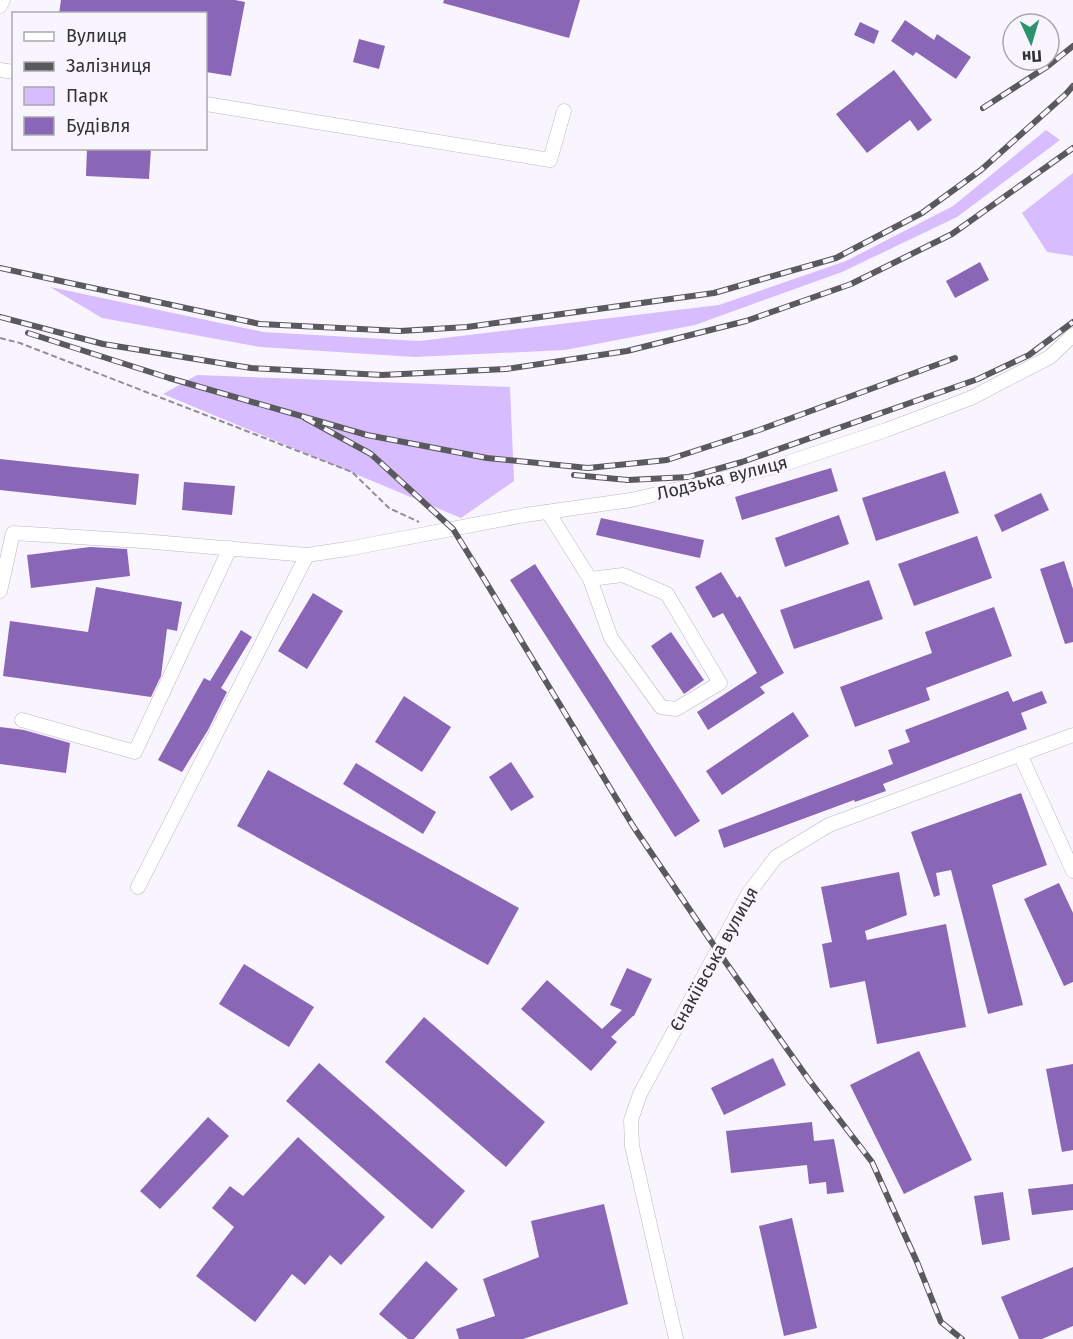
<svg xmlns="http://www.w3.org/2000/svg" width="1073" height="1339" viewBox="0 0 1073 1339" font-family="'Fira Sans',sans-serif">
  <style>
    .green { fill: #d7bdfd }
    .building { fill: #8a66b6 }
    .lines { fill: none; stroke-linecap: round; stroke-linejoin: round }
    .minor-casing { stroke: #bcb8c1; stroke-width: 15 }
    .path { stroke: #908e94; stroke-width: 2; stroke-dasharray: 6 3; stroke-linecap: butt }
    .minor { stroke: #fff; stroke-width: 14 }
    .rail-casing { stroke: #5a595d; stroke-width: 6 }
    .rail { stroke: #f9f5ff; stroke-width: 4; stroke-dasharray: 11; stroke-linecap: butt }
    .labels { text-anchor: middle; stroke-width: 6; stroke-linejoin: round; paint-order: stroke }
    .street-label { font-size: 18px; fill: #333235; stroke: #f9f5ff }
  </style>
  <rect width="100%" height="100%" fill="#f9f5ff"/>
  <g class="green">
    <path d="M1046,130l14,10 -103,77 -115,55 -147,53 -130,25 -151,7 -154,-10 -158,-29 -52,-31 213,45 156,9 300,-36 127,-44 107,-55z"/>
    <path d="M1073,173v83l-26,-4 -25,-39z"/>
    <path d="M197,375l313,12 4,94 -53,37 -298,-124z"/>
  </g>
  <g class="building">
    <path d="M61,0h174l10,2 -14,74 -25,-4v-58h-147z"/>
    <path d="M444,0h136l-11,38 -126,-35z"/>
    <path d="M905,20l29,20 3,-6 34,23 -15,22 -40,-27 -3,4 -22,-15z"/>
    <path d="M860,22l19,9 -5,13 -20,-9z"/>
    <path d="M359,39l26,7 -6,23 -26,-7z"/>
    <path d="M894,70l38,50 -14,11 -8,-11 -43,33 -31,-39z"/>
    <path d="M87,148h64l-2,31 -63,-3z"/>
    <path d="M980,262l9,18 -34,18 -9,-17z"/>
    <path d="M0,459l139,15 -3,31 -136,-15z"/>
    <path d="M831,468l7,23 -96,29 -7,-23z"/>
    <path d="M945,471l14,42 -83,28 -14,-43z"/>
    <path d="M184,482l51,4 -3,29 -50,-5z"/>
    <path d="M1041,493l8,17 -47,22 -8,-17z"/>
    <path d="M839,515l10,29 -64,23 -10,-29z"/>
    <path d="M601,518l103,22 -4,18 -104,-23z"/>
    <path d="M977,536l15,42 -78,28 -16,-42z"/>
    <path d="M90,547l37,2 3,27 -99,12 -4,-33z"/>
    <path d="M1064,561l9,28v53l-8,2 -25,-75z"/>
    <path d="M535,564l165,257 -25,16 -165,-257z"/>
    <path d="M721,572l16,26 3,-2 44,77 -24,14 5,6 -57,37 -11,-18 60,-39 -34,-60 -10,5 -18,-31z"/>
    <path d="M869,580l14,39 -89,30 -14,-39z"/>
    <path d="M96,587l86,15 -5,29 -10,-2 -6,47 -10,21 -148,-21 7,-55 78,11z"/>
    <path d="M313,593l30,18 -36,58 -29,-18z"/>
    <path d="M994,607l18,49 -86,32 4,12 -75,27 -15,-40 92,-34 -7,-21z"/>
    <path d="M241,630l11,7 -31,51 6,4 -19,38 -26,42 -24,-12 46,-82 6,3z"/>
    <path d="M671,632l33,48 -20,14 -33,-48z"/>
    <path d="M1008,691l5,11 29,-11 5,12 -26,10 6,16 -144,55 3,7 -31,11 -1,-2 -130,48 -6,-18 175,-66 -5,-14 22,-8 -5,-12z"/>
    <path d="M404,696l47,31 -29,45 -47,-30z"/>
    <path d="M793,712l16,24 -87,59 -16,-24z"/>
    <path d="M0,727l24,3 46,13 -4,30 -66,-9z"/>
    <path d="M511,762l23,35 -23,14 -22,-34z"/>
    <path d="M356,763l80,49 -13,22 -80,-50z"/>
    <path d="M268,770l251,138 -31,57 -251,-139z"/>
    <path d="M1021,793l26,72 -55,20 31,120 -35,9 -37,-144 -15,3 4,22 -6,2 -23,-65z"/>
    <path d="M899,872l8,43 -42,16 2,9 79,-16 20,103 -89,17 -12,-63 -35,7 -8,-44 10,-2 -11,-55z"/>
    <path d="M1059,883l14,30v69l-9,4 -40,-87z"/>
    <path d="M244,964l70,43 -25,40 -70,-43z"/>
    <path d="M627,968l25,11 -18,37h-1l-22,21 6,5 -26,29 -70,-62 26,-29 55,49 20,-19 -12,-5z"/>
    <path d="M424,1017l121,105 -39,45 -121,-105z"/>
    <path d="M919,1051l53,109 -68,34 -54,-109z"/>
    <path d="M773,1058l13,27 -62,30 -13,-27z"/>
    <path d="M319,1063l146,128 -33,38 -146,-128z"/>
    <path d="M1073,1064v86l-11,2 -16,-83z"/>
    <path d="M208,1117l21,19 -69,73 -20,-18z"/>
    <path d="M812,1122l2,19 20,-2 10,53 -17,2 -1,-12 -17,2 -2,-19 -76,8 -5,-42z"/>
    <path d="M298,1137l87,80 -44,48 -11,-10 -25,30 -13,-11 -37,48 -59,-46 38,-49 -22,-19 18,-22 13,10z"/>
    <path d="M1073,1184v26l-41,5 -4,-26z"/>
    <path d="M1003,1192l7,48 -28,5 -8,-49z"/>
    <path d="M604,1204l24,100 -105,35h-64l-3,-10 39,-13 -12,-37 56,-22 -8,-36z"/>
    <path d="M792,1218l25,110 -33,8 -25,-110z"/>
    <path d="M426,1261l32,28 -44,50h-6l-29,-25z"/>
    <path d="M1073,1267v59l-31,13h-23l-18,-42z"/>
  </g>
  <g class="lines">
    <g class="minor-casing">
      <g id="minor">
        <path d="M0,6l3,-6"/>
        <path d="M0,70l14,2"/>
        <path d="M206,104l344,56 14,-49"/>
        <path d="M548,512l42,67 33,-4 44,19 53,89 -44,26 -15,-2 -50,-69 -21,-59"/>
        <path d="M0,591l13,-58 129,8 165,14"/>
        <path d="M22,720l113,32 95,-204"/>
        <path d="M1020,754l53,117"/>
        <path d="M138,887l169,-332 40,-6 178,-34 106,-15 147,-34 108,-36 85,-32 79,-41 23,-22"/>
        <path d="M676,1339l-44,-193 -1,-26 9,-26 108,-200 28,-37 53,-32 244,-90"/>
      </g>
    </g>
    <path class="path" d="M0,338l20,5 332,129 37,36 30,14"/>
    <use href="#minor" class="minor"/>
    <g class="rail-casing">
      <g id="rail">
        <path d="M983,108l65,-42 25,-20"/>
        <path d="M0,268l260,56 140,7 67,-4 247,-34 122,-35 86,-45 59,-43 84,-75 8,-9"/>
        <path d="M0,317l103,27 148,24 131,7 124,-6 121,-18 119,-30 105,-37 101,-50 121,-86"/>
        <path d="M28,333l141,45 198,57 120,23 101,10 79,-8 92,-30 196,-72"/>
        <path d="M305,418l66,36 82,75 31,50 149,247 84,124 92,130 63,82 45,100 24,60 21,17"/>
        <path d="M574,475l54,5 61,-3 53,-15 236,-83 51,-24 44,-33"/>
      </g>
    </g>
    <use href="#rail" class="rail"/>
  </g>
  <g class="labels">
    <g class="street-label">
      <text transform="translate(722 478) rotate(-14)" y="6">Лодзька вулиця</text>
      <text transform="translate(714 959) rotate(-61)" y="6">Єнакіївська вулиця</text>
    </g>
  </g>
  <rect x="12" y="12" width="195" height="138" fill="#f9f5ff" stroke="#aaa7ae" stroke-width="1.5"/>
  <rect x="24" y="32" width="30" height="9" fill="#ffffff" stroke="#aaa7ae" stroke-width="1.5"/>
  <text x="66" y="42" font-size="18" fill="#333235">Вулиця</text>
  <rect x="24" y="62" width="30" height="9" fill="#5a595d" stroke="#aaa7ae" stroke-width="1.5"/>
  <text x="66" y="72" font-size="18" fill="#333235">Залізниця</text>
  <rect x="24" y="87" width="30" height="18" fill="#d7bdfd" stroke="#aaa7ae" stroke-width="1.5"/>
  <text x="66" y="102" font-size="18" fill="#333235">Парк</text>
  <rect x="24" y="117" width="30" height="18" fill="#8a66b6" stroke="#aaa7ae" stroke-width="1.5"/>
  <text x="66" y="132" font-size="18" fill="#333235">Будівля</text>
  <g transform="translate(1031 42) rotate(176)"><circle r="28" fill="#f9f5ff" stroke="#aaa7ae" stroke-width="1.5"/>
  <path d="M0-4.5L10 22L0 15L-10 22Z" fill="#2c936f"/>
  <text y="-9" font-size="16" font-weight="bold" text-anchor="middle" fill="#333235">Пн</text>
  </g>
</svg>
